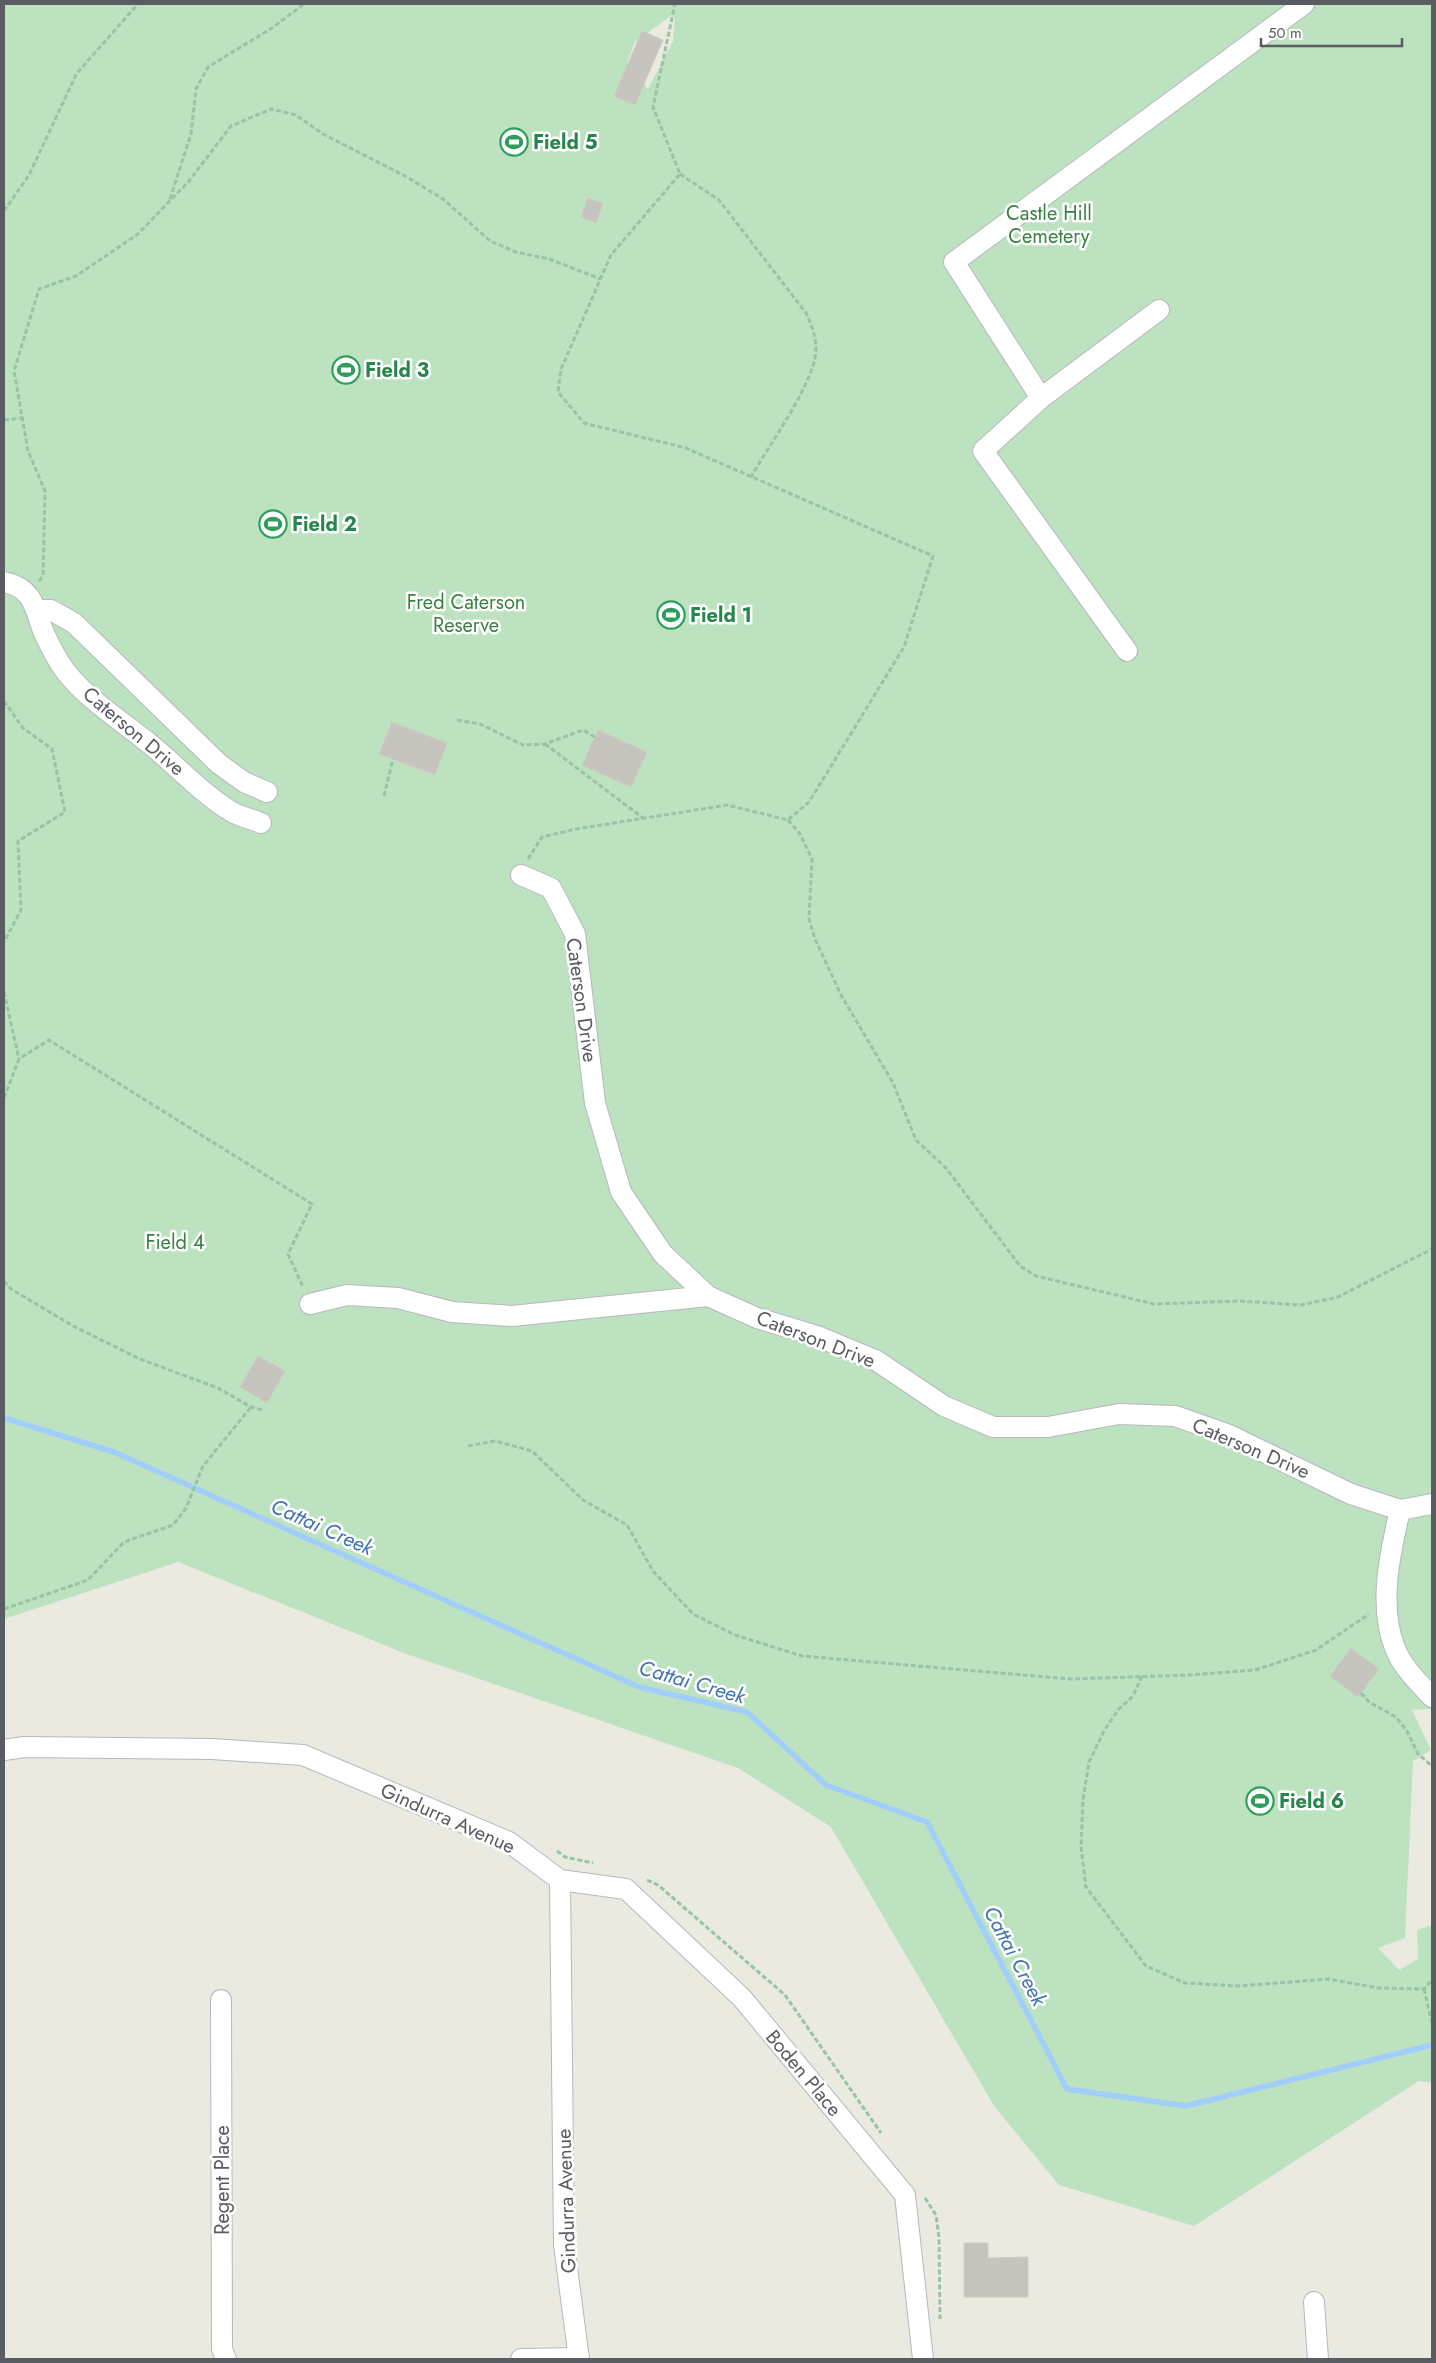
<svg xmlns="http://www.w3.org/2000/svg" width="1436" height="2363" viewBox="0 0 1436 2363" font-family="Jost,sans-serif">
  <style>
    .green { fill: #bde2c0; fill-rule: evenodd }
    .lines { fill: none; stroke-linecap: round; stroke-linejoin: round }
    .stream { stroke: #a1cefb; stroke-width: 5.5 }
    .building { fill: #c6c4be; stroke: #d0ccbf }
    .minor-casing { stroke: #b6b8bd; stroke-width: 22 }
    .path { stroke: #97c3a7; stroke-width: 3; stroke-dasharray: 5 2.5; stroke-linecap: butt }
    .minor { stroke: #fff; stroke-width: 20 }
    .labels { text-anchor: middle; stroke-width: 5; stroke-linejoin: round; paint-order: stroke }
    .leisure-label { font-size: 20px; font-weight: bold; fill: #27864d; stroke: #fff; text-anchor: start }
    .park-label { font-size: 20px; fill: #388140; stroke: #fff }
    .street-label { font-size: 20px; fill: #595c61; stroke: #fff }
    .water-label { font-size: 21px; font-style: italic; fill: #4373b3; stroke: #fff }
  </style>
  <rect width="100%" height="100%" fill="#ebeae0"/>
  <path class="green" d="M4,4h1428v1705l-20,1 19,40 -18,11 -8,177 -27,10 21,22 19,-11 -1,-29 15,-5v158l-13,-2 -225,145 -135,-41 -65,-79 -163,-279 -93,-59 -334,-115 -226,-91 -174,57zM672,15l3,3 -2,23 -25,48 -21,-27 8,-20z"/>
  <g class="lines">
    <path class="stream" d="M4,1418l110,34 525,235 108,25 79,73 101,37 140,267 119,17 246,-61"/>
  </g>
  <g class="building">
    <path d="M642,31l21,9 -28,65 -21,-9z"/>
    <path d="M588,198l15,6 -7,19 -15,-6z"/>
    <path d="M392,722l55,21 -12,32 -56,-21z"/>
    <path d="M598,730l49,22 -16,35 -49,-22z"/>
    <path d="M258,1356l27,15 -18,32 -27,-16z"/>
    <path d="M1351,1648l28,21 -21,28 -28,-21z"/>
    <path d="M964,2243h24v15l40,-1v40h-64z"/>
  </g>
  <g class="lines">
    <g class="minor-casing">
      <g id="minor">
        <path d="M1041,398l118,-88"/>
        <path d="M4,582c25,5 30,20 37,43 4,12 17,37 25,47 23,29 56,49 84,72 27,22 52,50 82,68 9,5 20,7 29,11"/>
        <path d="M37,610h14l23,13 145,141 25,18 23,10"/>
        <path d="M1127,651l-144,-200 58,-53 -87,-136 350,-258"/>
        <path d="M521,875l30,13 24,46 20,169 26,89 42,62 45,42 49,22 60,18 60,25 67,45 49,21h55l71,-13 56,2 54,19 122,59 49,16 32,-6"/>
        <path d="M310,1304l37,-9 51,3 54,14 60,4 196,-20"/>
        <path d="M1400,1510c-10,43 -22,96 -5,138 7,19 24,35 37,49"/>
        <path d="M4,1750l20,-3 188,2 91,6 206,87 51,38 66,9 116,109 163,197 18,164"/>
        <path d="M560,1880l4,365 15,114"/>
        <path d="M221,2000l1,349 4,10"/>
        <path d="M1314,2302l4,57"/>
        <path d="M521,2359l58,-1"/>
      </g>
    </g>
    <g class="path">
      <path d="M680,174l39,26 87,113c7,15 12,28 9,45 -7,34 -46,87 -64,119"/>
      <path d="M170,199l21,-65 5,-45 12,-22 64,-39 32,-24"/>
      <path d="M4,211l25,-36 48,-102 61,-69"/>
      <path d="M4,420l18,-2"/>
      <path d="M39,581l4,-5 2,-85 -17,-40 -14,-80 25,-82 37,-13 62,-42 51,-53 42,-55 40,-17 25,6 27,19 84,43 36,22 47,42 26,11 33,7 52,20"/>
      <path d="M4,701l19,27 29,21 13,63 -47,29 3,69 -17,32"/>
      <path d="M457,720l23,4 43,21 22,-1 38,-14 12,7"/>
      <path d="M545,744l98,74"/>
      <path d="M384,796l9,-37"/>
      <path d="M788,820l12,14 12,25 -3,60 6,20 26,56 52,88 23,57 30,28 74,98 16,10 118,28 85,-3 62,4 37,-8 94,-48"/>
      <path d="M528,859l14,-22 34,-8 151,-24 61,15 21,-18 95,-155 29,-91 -247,-108 -102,-25 -26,-31 3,-23 50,-114 69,-81 -27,-67 22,-103"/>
      <path d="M4,992l15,67"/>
      <path d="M4,1098l15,-39 30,-19 263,164 -24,50 15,33"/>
      <path d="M4,1281l7,8 64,38 65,32 78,29 33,19 11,3"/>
      <path d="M468,1446l27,-5 37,10 51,49 44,25 26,46 40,43 42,21 67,21 268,23 119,-4 66,-5 61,-20 53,-36"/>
      <path d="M4,1609l84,-29 36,-38 49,-17 13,-17 17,-42 48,-59"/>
      <path d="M1142,1676l-9,20 -15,14 -14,21 -15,31 -6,38 -2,47 5,40 60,79 39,17 53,3 90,-7 51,9 45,1 8,-9"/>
      <path d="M1361,1693l8,9 27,15 11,14 11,23 14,12"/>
      <path d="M557,1851l8,6 28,6"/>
      <path d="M647,1880l11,5 127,110 96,138"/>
      <path d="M1424,1989l8,35"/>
      <path d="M925,2198l11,17 3,23 1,81"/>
    </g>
    <use href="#minor" class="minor"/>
  </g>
  <defs>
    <g id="stadium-ring" transform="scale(1.4375)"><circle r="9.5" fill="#fff" stroke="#2e9e5b" stroke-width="1.5"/><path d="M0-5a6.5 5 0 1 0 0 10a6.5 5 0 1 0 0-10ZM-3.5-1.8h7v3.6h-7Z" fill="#2e9e5b"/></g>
  </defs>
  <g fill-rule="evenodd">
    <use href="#stadium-ring" x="514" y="142"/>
    <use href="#stadium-ring" x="346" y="370"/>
    <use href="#stadium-ring" x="273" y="524"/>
    <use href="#stadium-ring" x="671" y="615"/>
    <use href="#stadium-ring" x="1260" y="1801"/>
  </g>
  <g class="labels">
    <g class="leisure-label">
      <text x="533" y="149">Field 5</text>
      <text x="365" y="377">Field 3</text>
      <text x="292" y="531">Field 2</text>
      <text x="690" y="622">Field 1</text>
      <text x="1279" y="1808">Field 6</text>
    </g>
    <g class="park-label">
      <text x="1049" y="220">Castle Hill<tspan x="1049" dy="23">Cemetery</tspan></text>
      <text x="466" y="609">Fred Caterson<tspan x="466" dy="23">Reserve</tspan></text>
      <text x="175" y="1249">Field 4</text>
    </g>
    <g class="street-label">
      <text transform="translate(134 731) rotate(40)" y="7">Caterson Drive</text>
      <text transform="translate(582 1000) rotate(82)" y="7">Caterson Drive</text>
      <text transform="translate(816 1339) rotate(21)" y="7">Caterson Drive</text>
      <text transform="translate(1251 1448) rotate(23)" y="7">Caterson Drive</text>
      <text transform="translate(448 1818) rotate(24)" y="7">Gindurra Avenue</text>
      <text transform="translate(804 2073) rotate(50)" y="7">Boden Place</text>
      <text transform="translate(222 2180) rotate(-90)" y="7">Regent Place</text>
      <text transform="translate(566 2201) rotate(-92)" y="7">Gindurra Avenue</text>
    </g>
    <g class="water-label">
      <text transform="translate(322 1527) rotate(24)" y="7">Cattai Creek</text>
      <text transform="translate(692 1682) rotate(16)" y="7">Cattai Creek</text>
      <text transform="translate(1015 1956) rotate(62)" y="7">Cattai Creek</text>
    </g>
  </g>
  <rect width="1436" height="2363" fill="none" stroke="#595c61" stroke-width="10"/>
  <path d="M1261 38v8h141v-8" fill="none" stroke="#595c61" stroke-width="2.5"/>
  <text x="1268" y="38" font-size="15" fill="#595c61" stroke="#ffffff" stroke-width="4" paint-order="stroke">50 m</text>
</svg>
